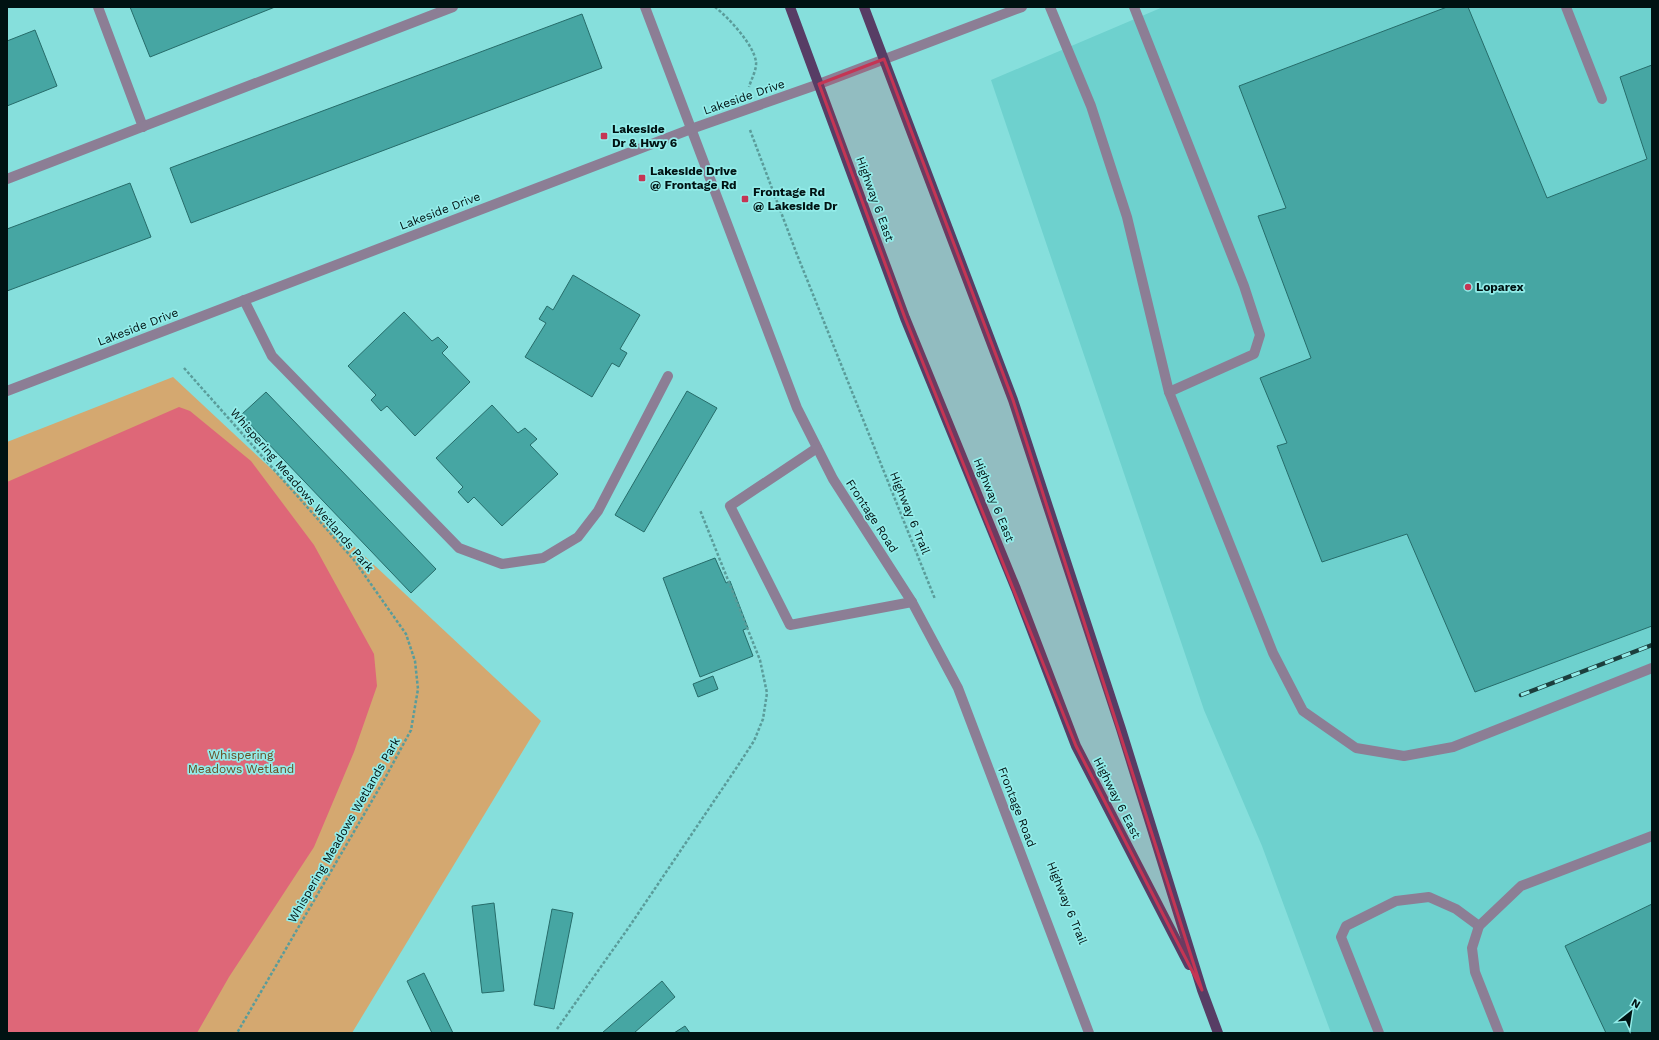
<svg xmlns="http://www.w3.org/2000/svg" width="1659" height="1040" viewBox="0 0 1659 1040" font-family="'Work Sans',sans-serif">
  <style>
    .built { fill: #6ed1ce }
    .green { fill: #d4a870 }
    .water { fill: #de6778 }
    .building { fill: #46a6a3; stroke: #266c6a }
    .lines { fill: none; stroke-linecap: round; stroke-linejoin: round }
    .path { stroke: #5a9c9a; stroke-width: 2.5; stroke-dasharray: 3 2; stroke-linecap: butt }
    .minor { stroke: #8c7e95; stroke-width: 10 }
    .major { stroke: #573d65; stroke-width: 10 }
    .rail-casing { stroke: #1c3e3d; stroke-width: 4.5 }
    .rail { stroke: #93ece9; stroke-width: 3; stroke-dasharray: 9; stroke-linecap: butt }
    .marked { fill: #c53554; fill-opacity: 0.2; stroke: #c53554; stroke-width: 3; stroke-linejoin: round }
    .poi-dot { fill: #c53554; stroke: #93ece9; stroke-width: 1.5 }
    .labels { text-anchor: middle; stroke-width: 3.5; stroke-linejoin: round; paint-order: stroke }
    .street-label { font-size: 12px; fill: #001212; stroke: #93ece9 }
    .poi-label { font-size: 12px; font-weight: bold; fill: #001212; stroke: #93ece9; text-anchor: start }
    .park-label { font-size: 12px; fill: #694a20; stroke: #93ece9 }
  </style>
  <rect width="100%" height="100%" fill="#86dfdc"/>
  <path class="built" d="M1163,7h489v1026h-321l-69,-187 -58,-136 -213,-630z"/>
  <path class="green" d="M173,377l368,344 -189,312h-345v-591z"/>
  <path class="water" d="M179,407l11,4 61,50 63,84 60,109 3,32 -23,66 -40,95 -85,130 -32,56h-190v-551z"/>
  <g class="building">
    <path d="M130,7h145l-125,50z"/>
    <path d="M1447,7h21l79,191 100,-39 -27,-82 32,-12v561l-177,66 -68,-158 -85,28 -45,-116 10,-3 -27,-65 51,-20 -53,-142 28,-8 -47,-122z"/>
    <path d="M582,14l20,54 -411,155 -21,-55z"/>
    <path d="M35,30l22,56 -50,20v-65z"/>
    <path d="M130,183l21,54 -144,54v-62z"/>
    <path d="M573,275l67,40 -20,34 7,4 -8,14 -7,-4 -20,34 -67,-40 21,-34 -7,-4 8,-13 6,4z"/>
    <path d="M404,312l28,29 6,-4 10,10 -6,6 28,29 -55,54 -28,-30 -6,5 -10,-11 5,-5 -28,-29z"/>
    <path d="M687,391l30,17 -73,124 -29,-17z"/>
    <path d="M266,392l170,177 -25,24 -170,-178z"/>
    <path d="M492,405l26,28 7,-5 12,11 -7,6 28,29 -56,52 -28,-29 -6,6 -10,-11 5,-5 -27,-29z"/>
    <path d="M715,558l11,25 4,-2 18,47 -5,2 10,26 -53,21 -37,-99z"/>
    <path d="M713,676l5,13 -20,8 -5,-13z"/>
    <path d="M494,903l10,88 -22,2 -10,-87z"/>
    <path d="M1652,904v129h-46l-41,-87z"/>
    <path d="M552,909l21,4 -19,96 -20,-4z"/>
    <path d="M424,973l29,60h-21l-25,-52z"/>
    <path d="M662,981l13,16 -41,36h-32z"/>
    <path d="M685,1026l5,7h-16z"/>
  </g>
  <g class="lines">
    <g class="path">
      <path d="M715,7c14,11 39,38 41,55 1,7 -5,18 -7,25"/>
      <path d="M750,130l46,122 139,347"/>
      <path d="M184,368l170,192 52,74 9,27 3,28 -7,41 -27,50 -147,253"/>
      <path d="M557,1029l72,-102 106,-157 19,-29 9,-22 4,-26 -7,-33 -60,-150"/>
    </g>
    <g class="minor">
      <path d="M98,7l45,120"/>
      <path d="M645,7l152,401 36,71 79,123 46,86 131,345"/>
      <path d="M1050,7l41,99 36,111 42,175 104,261 30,58 53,37 48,8 49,-9 199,-79"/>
      <path d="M1134,7l110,279 16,49 -6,19 -85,38"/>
      <path d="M1566,7l36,92"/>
      <path d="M7,179l446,-172"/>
      <path d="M244,300l28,56 187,192 43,16 41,-6 35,-21 20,-26 70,-135"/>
      <path d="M7,391l684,-262 128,-45 203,-77"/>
      <path d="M817,448l-87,58 60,119 122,-23"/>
      <path d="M1379,1033l-38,-96 5,-11 50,-25 33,-4 27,12 23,17"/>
      <path d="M1499,1033l-24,-61 -3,-24 7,-22 42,-40 131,-50"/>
    </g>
    <g class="major">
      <path d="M790,7l115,311 111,271 60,157 113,219"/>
      <path d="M864,7l149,393 108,329 81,261 16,43"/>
    </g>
    <g class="rail-casing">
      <path id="rail" d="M1521,695l131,-50"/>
    </g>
    <use href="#rail" class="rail"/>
  </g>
  <path class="marked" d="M884,59l129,341 189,590 -126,-244 -171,-428 -86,-234z"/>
  <g class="poi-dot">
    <rect x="600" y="132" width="8" height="8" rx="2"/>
    <rect x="638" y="174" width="8" height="8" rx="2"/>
    <rect x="741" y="195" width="8" height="8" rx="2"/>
    <circle cx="1468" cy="287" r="4"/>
  </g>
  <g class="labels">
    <g class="street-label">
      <text transform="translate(744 97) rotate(-19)" y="4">Lakeside Drive</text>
      <text transform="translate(875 199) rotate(70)" y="4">Highway 6 East</text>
      <text transform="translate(440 211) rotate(-21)" y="4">Lakeside Drive</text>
      <text transform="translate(138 327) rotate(-21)" y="4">Lakeside Drive</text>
      <text transform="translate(302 490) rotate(49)" y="4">Whispering Meadows Wetlands Park</text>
      <text transform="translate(994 500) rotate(68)" y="4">Highway 6 East</text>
      <text transform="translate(910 513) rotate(68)" y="4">Highway 6 Trail</text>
      <text transform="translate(872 516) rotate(57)" y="4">Frontage Road</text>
      <text transform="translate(1117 798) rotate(63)" y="4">Highway 6 East</text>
      <text transform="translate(1017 807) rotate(69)" y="4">Frontage Road</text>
      <text transform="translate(344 830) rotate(-60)" y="4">Whispering Meadows Wetlands Park</text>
      <text transform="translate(1067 903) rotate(68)" y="4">Highway 6 Trail</text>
    </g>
    <g class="poi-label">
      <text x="612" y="133">Lakeside<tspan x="612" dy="14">Dr &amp; Hwy 6</tspan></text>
      <text x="650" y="175">Lakeside Drive<tspan x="650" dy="14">@ Frontage Rd</tspan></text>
      <text x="753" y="196">Frontage Rd<tspan x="753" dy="14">@ Lakeside Dr</tspan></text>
      <text x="1476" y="291">Loparex</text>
    </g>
    <g class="park-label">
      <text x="241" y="759">Whispering<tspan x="241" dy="14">Meadows Wetland</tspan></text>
    </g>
  </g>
  <rect width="1659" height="1040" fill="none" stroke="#001212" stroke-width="16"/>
  <g transform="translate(1631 1012) rotate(30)" stroke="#93ece9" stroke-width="3" paint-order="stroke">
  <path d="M0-3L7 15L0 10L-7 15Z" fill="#001212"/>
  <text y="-6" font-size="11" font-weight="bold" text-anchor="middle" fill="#001212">N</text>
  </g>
</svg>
